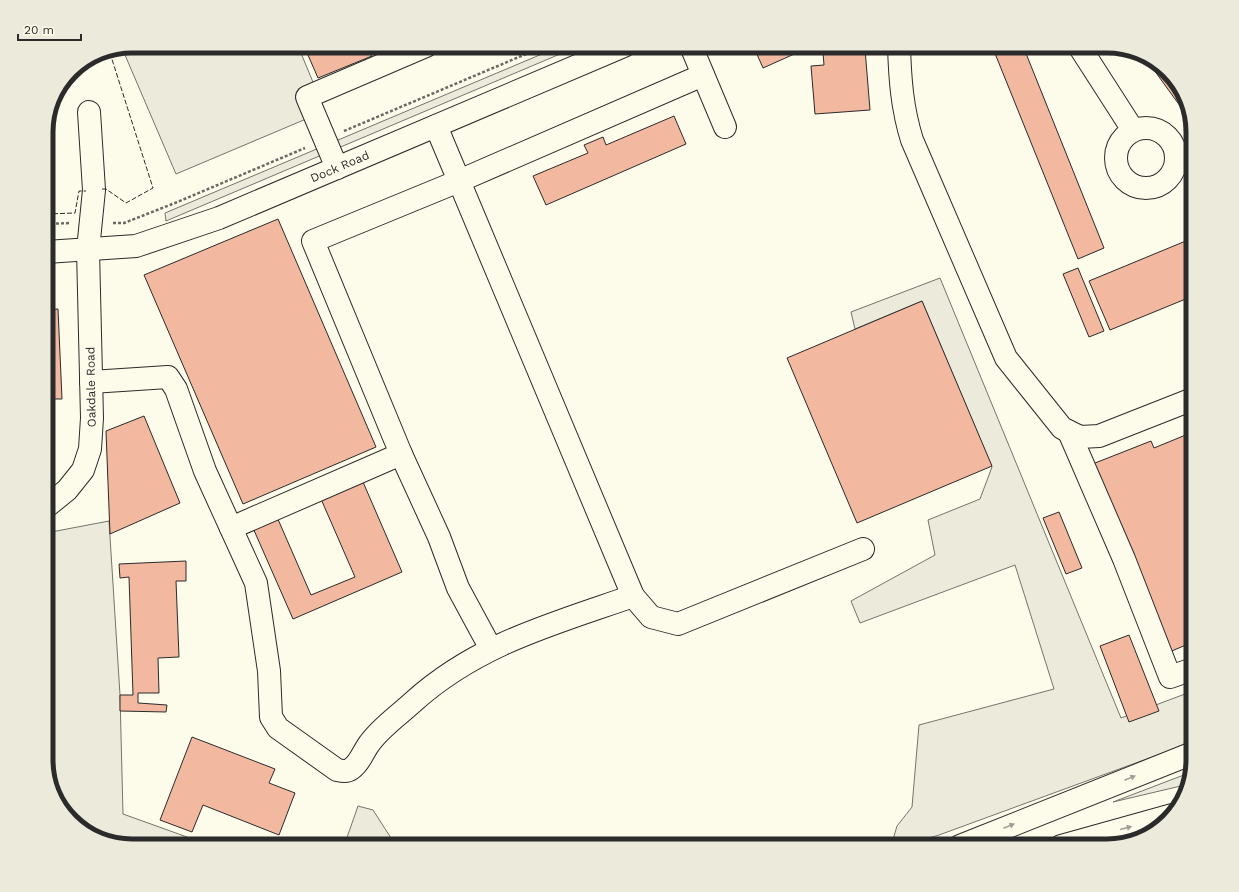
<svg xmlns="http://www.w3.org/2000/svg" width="1239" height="892" viewBox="0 0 1239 892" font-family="'Work Sans',sans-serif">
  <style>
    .green { fill: #ecebdb; stroke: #74746e }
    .parking { fill: #eceadb; stroke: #74746e }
    .building { fill: #f2b8a0; stroke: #2b2b2b }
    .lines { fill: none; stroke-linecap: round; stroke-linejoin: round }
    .minor-casing { stroke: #2b2b2b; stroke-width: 24 }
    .highway-casing { stroke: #2b2b2b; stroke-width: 24 }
    .path { stroke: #6a6964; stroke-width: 2.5; stroke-dasharray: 3 2; stroke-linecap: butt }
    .minor { stroke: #fdfbea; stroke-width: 22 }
    .highway { stroke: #fdfbea; stroke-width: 22 }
    .fence { stroke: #2b2b2b; stroke-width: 1; stroke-dasharray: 5 2; stroke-linecap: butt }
    .oneway { fill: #9e9d94 }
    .labels { text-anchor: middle; stroke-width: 3; stroke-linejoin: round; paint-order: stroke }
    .street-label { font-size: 12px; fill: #2b2b2b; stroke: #fdfbea }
    .rim { fill: none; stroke: #2b2b2b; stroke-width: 5 }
  </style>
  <rect width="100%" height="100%" fill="#fdfbea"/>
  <g class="green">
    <path d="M561,46h18l-413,175 -1,-8z"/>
    <path d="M940,278l181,440 72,-27v51l-254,93 -37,11h-11l6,-20 15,-19 7,-82 135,-36 -39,-124 -155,58 -9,-22 84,-46 -7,-35 52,-21 12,-32 -70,-166 -67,28 -4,-17z"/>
    <path d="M109,521l11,174 3,119 89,32h-81l-51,-18 -25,-30 -9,-32v-233z"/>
    <path d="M1189,773l-4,12 -72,17z"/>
    <path d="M358,806l15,4 18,28h27l6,8h-80z"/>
  </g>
  <g class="parking">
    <path d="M132,46h166l27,65 -149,63 -54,-126z"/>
    <path d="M370,46h24l-20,8z"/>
  </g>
  <g class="building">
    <path d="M304,46h64l4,10 -54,22z"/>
    <path d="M747,46h52l2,5 -38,17 -7,-16 -6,2z"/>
    <path d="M992,46h31l81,202 -26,11z"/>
    <path d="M865,49l5,61 -55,4 -4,-48 13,-1 -1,-12z"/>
    <path d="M1146,59l13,5 25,30 7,27z"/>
    <path d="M674,116l12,28 -140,61 -13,-29 55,-23 -4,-8 19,-8 3,8z"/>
    <path d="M278,219l98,228 -133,57 -99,-229z"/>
    <path d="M1193,238v58l-83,34 -21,-49z"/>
    <path d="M1078,268l26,63 -15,6 -26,-63z"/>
    <path d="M922,301l70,165 -135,57 -70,-165z"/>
    <path d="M58,309l4,90h-16v-89z"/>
    <path d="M144,416l36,87 -70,31 -4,-103z"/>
    <path d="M1193,432v100l-4,2 4,10v98l-26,11 -77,-188 61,-24 3,7z"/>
    <path d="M363,482l39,90 -109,47 -40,-91 24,-11 34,78 44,-18 -34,-78z"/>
    <path d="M1059,512l23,56 -16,6 -23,-56z"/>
    <path d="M186,561v20h-10l3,76 -21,1 1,35h-21v10l29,2 -1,7 -46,-1v-16h13l-4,-118 -9,1 -1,-14z"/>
    <path d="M1129,635l30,76 -30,11 -29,-76z"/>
    <path d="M192,737l83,32 -6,14 26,10 -16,42 -76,-30 -11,27 -32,-12z"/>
  </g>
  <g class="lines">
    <g class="minor-casing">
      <g id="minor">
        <path d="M691,46l34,81"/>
        <path d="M899,46c1,33 3,62 13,94l94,218 56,70 18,9 19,-1 94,-37"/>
        <path d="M1079,46l54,84"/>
        <path d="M436,126l197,470 18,21 27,7 185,-75"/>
        <circle cx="1146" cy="158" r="30"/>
        <path d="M337,168l-30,-71 119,-51"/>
        <path d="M91,382l77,-5 8,12 29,82 51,112 13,88 2,46 7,11 59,42c5,1 10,2 14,-1 9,-6 12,-17 18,-25 11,-16 30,-29 44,-42 64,-58 140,-78 220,-106"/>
        <path d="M1069,432l55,127 46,118 23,-8"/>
        <path d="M46,507l21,-17 16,-20 7,-21 2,-31 -4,-168 6,-60 -5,-78"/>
        <path d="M231,528l170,-74"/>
        <path d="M491,649l-33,-61 -19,-51 -38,-83 -88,-213 146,-60 244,-106"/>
      </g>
    </g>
    <g class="highway-casing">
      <g id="highway">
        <path id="s1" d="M46,252l90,-6 83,-28 405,-172"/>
        <path d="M960,846l233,-93"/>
        <path d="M1061,846l111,-31"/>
      </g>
    </g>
    <g class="path">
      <path d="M344,131l201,-85"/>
      <path d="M113,223h11l51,-20 130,-55"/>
      <path d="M46,224l24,-1"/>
    </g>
    <use href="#minor" class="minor"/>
    <use href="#highway" class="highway"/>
    <g class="fence">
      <path d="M102,189h4l20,14 27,-15 -44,-138"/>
      <path d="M46,214l29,-1 4,-22h7"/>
    </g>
  </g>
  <defs><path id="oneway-solid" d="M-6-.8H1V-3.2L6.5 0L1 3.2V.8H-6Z"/></defs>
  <g class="oneway">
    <use href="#oneway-solid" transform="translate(1130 778) rotate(-22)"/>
    <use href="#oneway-solid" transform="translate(1009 826) rotate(-22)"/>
    <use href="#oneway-solid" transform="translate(1126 828) rotate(-15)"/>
  </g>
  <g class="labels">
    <g class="street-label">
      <text dy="4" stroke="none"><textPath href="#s1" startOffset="309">Dock Road</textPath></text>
      <text transform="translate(91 387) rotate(-91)" y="4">Oakdale Road</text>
    </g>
  </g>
  <path d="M0 0H1239V892H0ZM132 53H1107A79 79 0 0 1 1186 132V760A79 79 0 0 1 1107 839H132A79 79 0 0 1 53 760V132A79 79 0 0 1 132 53Z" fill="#eceadb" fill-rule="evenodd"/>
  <path class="rim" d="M132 53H1107A79 79 0 0 1 1186 132V760A79 79 0 0 1 1107 839H132A79 79 0 0 1 53 760V132A79 79 0 0 1 132 53Z"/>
  <path d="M18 34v6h63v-6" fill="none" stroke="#2b2b2b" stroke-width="2"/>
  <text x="24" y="34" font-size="12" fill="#2b2b2b" stroke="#fdfbea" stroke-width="3" paint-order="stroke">20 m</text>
</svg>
